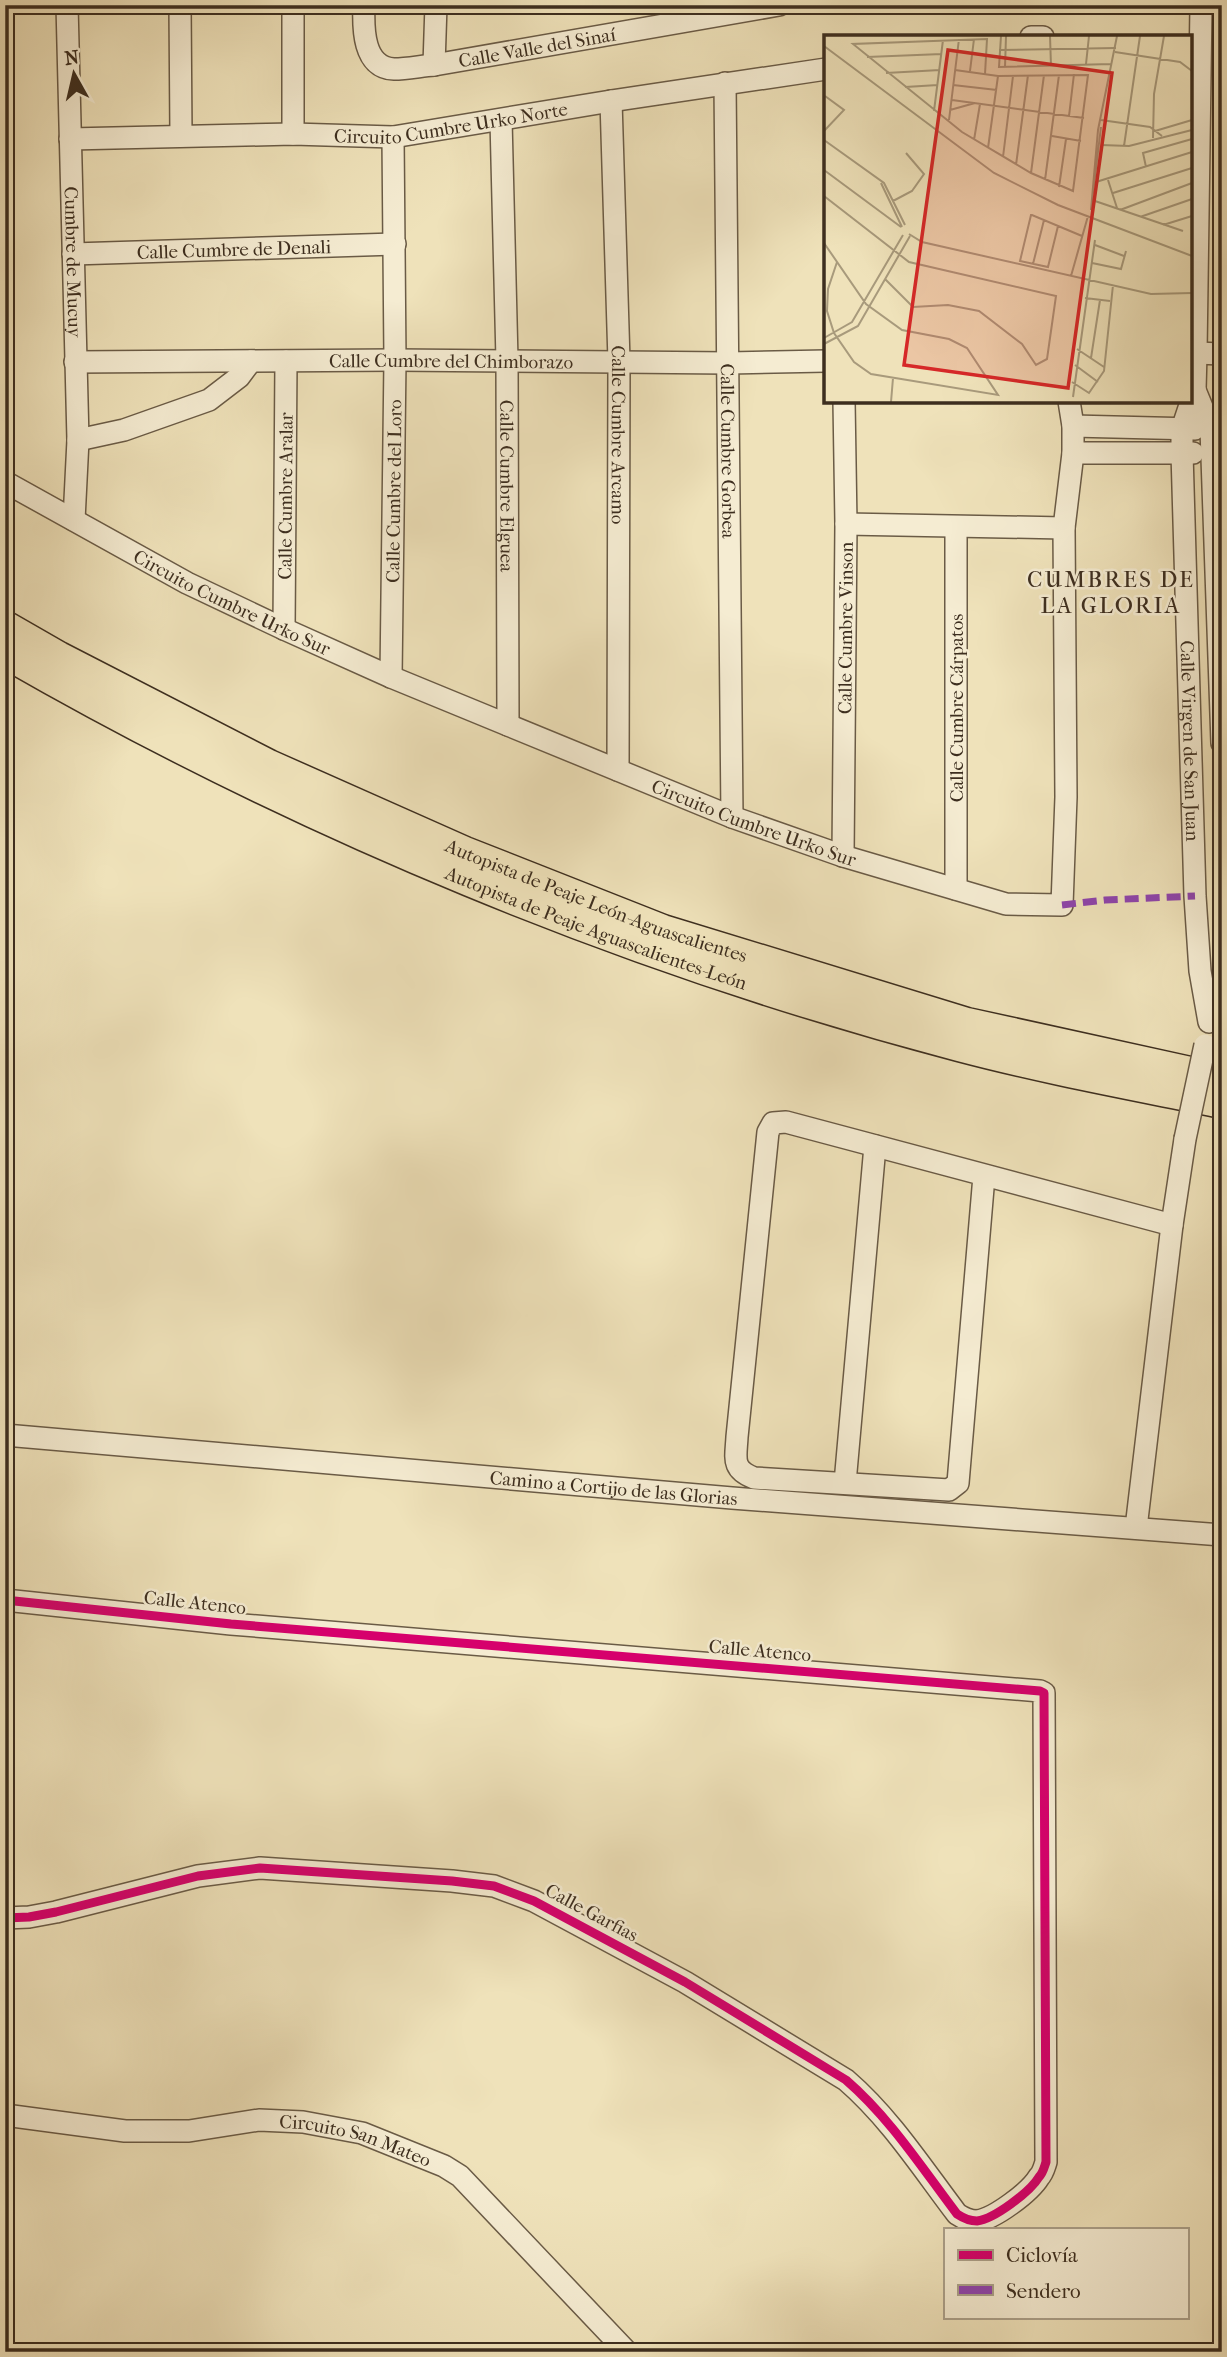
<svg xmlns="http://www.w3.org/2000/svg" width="1227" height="2357" viewBox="0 0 1227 2357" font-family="'IM FELL French Canon',serif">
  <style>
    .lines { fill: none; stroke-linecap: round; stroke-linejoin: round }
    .minor-casing { stroke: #6a5b46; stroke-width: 24 }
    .highway-casing { stroke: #3d2e1f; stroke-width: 33 }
    .minor { stroke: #f5ecd2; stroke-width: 21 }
    .highway { stroke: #efe2ba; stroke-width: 30 }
    .minor-bridge-casing { stroke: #6a5b46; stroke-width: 24; stroke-linecap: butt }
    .minor-bridge { stroke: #f5ecd2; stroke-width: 21 }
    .quiet { stroke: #8e44ad; stroke-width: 7; stroke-dasharray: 14 7; stroke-linecap: butt }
    .cycleway-casing { stroke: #f5ecd2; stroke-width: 13 }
    .cycleway { stroke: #d6006c; stroke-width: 9 }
    .labels { text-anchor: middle; stroke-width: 5; stroke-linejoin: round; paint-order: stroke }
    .street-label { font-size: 19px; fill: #3d2e1f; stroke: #f5ecd2 }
    .quarter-label { font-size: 23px; letter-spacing: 2px; fill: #3d2e1f; stroke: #f5ecd2 }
    .inset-road { fill: none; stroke: #a89a7c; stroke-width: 2 }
    .view { fill: #d62828; fill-opacity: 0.15; stroke: #d62828; stroke-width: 3.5 }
    .inset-edge { fill: none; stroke: #3d2e1f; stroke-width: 3.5 }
  </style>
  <rect width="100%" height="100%" fill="#efe2ba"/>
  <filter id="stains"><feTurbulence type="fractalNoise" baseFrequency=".00286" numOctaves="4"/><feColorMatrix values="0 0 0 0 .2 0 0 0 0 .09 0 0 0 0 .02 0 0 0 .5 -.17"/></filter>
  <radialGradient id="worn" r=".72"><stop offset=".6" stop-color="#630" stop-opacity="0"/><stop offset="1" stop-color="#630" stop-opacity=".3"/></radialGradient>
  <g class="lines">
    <g class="minor-casing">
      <g id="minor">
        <path id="s1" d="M67,5l11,435 -4,80"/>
        <path d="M180,5l1,131"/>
        <path id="s2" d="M364,5c-1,23 -1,63 30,64 13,0 27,-3 40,-4l345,-60"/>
        <path id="s3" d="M1201,5l-5,348 -1,37 -13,39v24l13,443 5,75 9,51"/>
        <path d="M1031,37h12"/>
        <path d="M434,65l2,-60"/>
        <path id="s4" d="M725,83l7,734"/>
        <path id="s5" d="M611,101l8,260 -1,409"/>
        <path id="s6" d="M501,120l6,240 1,365"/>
        <path d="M293,134v-129"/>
        <path id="s7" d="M70,139l223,-5 100,3 218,-36 215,-32"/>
        <path id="s8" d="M73,254l322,-10"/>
        <path d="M1196,353l26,1"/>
        <path id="s9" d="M75,362l320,-2 334,3 97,-2"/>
        <path d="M1195,390l16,39 11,314"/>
        <path d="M1073,426l122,3"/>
        <path d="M78,440l46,-10 85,-30 30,-23 12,-16"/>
        <path d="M1073,453h120"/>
        <path id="s10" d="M5,482l182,101 97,46 107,48 341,140 111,39 163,48 56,1 4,-108 -2,-269 9,-75v-27l-4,-25"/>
        <path d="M846,524l218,4"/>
        <path d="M956,528v361"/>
        <path id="s11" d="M284,629l2,-268"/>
        <path id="s12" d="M391,677l4,-317 -2,-223"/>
        <path id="s13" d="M843,856l3,-332 -2,-123"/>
        <path d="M984,1176l-26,307 -9,7 -195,-12c-23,-9 -18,-20 -17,-41l31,-305 5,-9 13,-1 386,103"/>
        <path id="s14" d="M5,1435l727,63 490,37"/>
        <path d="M845,1483l30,-337"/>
        <path d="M1136,1528l36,-303 13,-86"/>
        <path d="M5,1600l226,24 809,67 4,2 2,469c-2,6 -3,11 -7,15 -9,15 -45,42 -62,44 -8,0 -14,-3 -20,-7 -35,-46 -67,-96 -111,-134l-161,-98 -151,-81 -40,-15 -42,-5 -192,-13 -62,8 -142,36 -27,5 -24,1"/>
        <path id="s15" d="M5,2115l120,16h64l70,-11 44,2 59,11 82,33 16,10 167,176"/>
      </g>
    </g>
    <g class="highway-casing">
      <g id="highway">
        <path id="s16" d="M5,626l54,31 210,108 196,87 198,78 304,93 255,56"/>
        <path id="s17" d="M5,653c297,171 623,306 954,393 87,23 175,39 263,57"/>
      </g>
    </g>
    <use href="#minor" class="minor"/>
    <use href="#highway" class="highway"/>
    <g class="minor-bridge-casing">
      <path id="minor-bridge" d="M1185,1139l20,-94"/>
    </g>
    <use href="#minor-bridge" class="minor-bridge"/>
    <path class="quiet" d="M1062,905l43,-5 90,-4"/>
    <g class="cycleway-casing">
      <path id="cycleway" d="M5,1600l226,24 809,67 4,2 2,469c-2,6 -3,11 -7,15 -9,15 -45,42 -62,44 -8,0 -14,-3 -20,-7 -35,-46 -67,-96 -111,-134l-161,-98 -151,-81 -40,-15 -42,-5 -192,-13 -62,8 -142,36 -27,5 -24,1"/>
    </g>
    <use href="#cycleway" class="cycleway"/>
  </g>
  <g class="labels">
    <g class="street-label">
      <text dy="7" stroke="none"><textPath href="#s2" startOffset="224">Calle Valle del Sinaí</textPath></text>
      <text dy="7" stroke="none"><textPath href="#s7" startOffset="382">Circuito Cumbre Urko Norte</textPath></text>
      <text dy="7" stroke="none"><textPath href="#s8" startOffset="161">Calle Cumbre de Denali</textPath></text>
      <text dy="7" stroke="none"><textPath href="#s1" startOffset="257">Cumbre de Mucuy</textPath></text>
      <text dy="7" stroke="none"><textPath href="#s9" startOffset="376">Calle Cumbre del Chimborazo</textPath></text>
      <text dy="7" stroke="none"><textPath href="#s5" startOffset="334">Calle Cumbre Arcamo</textPath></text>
      <text dy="7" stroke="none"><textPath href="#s4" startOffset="368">Calle Cumbre Gorbea</textPath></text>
      <text dy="7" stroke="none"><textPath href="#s6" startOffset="366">Calle Cumbre Elguea</textPath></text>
      <text dy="7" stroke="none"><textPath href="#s12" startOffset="186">Calle Cumbre del Loro</textPath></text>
      <text dy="7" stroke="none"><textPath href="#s11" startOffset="133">Calle Cumbre Aralar</textPath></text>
      <text dy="7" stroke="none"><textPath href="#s10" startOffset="257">Circuito Cumbre Urko Sur</textPath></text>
      <text dy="7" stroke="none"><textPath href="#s13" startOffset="228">Calle Cumbre Vinson</textPath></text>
      <text transform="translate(956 708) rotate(-90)" y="7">Calle Cumbre Cárpatos</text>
      <text dy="7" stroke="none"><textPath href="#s3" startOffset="738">Calle Virgen de San Juan</textPath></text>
      <text dy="7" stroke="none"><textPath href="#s10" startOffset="824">Circuito Cumbre Urko Sur</textPath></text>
      <text dy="7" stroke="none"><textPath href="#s16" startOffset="653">Autopista de Peaje León-Aguascalientes</textPath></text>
      <text dy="7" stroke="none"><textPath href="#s17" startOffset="653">Autopista de Peaje Aguascalientes-León</textPath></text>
      <text dy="7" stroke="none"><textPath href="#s14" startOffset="611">Camino a Cortijo de las Glorias</textPath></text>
      <text transform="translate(195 1602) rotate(6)" y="7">Calle Atenco</text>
      <text transform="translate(760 1650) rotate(5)" y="7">Calle Atenco</text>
      <text transform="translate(592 1912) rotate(28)" y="7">Calle Garfias</text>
      <text dy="7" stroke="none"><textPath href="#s15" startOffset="355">Circuito San Mateo</textPath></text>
    </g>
    <g class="quarter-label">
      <text x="1111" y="587">CUMBRES DE<tspan x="1111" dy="26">LA GLORIA</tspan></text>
    </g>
  </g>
  <g transform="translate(824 35)">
    <rect width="368" height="368" fill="#efe2ba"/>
    <path class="inset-road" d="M177,1l-2,31 112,-3M226,1l1,30M0,11l170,127 64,32 134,51M175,15l117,-2M291,17l65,10 12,9M43,22l75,-3M262,29l3,-28M181,32l1,-31M131,35l43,6 90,-1 -15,116 -42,-18 -69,-41 -109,-88 134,-5 -2,35M146,36l4,-32M62,38l54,-3M129,50l44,5M81,52l33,-2M128,65l132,18M126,75l25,-7M110,76l9,-71M245,81l5,-42M125,85l10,-81M277,85l49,7 12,9M0,96l20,-21 -19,-14M331,96l37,-11M228,101l29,5M329,103l1,-44 10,-58M0,105l60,43 21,42M150,105l6,-36M277,110l28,1 63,-16M300,111l16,-110M164,113l10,-72M179,122l10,-81M192,130l12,-90M322,132l-3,-14 49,-14M0,135l77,57M207,138l13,-98M221,145l14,-105M284,145l9,28M272,147l96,-30M57,148l21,44M235,152l7,-48M289,158l79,-25M0,161l85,66 147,34 -9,63 -11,6 -14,-21 -43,-33 -31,-6 -35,2 -28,-28M69,166l19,-10 12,-17 -18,-21M271,166l88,30M267,174l10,-82M267,175l7,-80 19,-94M296,175l72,-27M316,182l52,-18M339,190l29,-9M234,191l-10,41 -28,-6 11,-46h1l50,21M85,199l13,8 229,52 41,-1M0,208l42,61 36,26 47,9 18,9 31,47 -127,-21 -17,-12 -20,-29 -7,-22 1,-22 9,-27M271,210l29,11M268,228l29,6 5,-18M209,229l11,-44M247,241l17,-60M261,263l25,3M0,303l28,-16 51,-87M0,309l34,-18 52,-90M253,314l27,18M267,323l9,-58M251,330l23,17M248,347l17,11 15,-22 9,-86M249,362l22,-157M67,367l2,-24"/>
    <path class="view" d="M124,15l164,23 -44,315 -164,-23z"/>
    <rect width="368" height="368" class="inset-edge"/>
  </g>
  <rect width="1227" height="2357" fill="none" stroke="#efe2ba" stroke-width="28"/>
  <rect x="7" y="7" width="1213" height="2343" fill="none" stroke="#3d2e1f" stroke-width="3.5"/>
  <rect x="14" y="14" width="1199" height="2329" fill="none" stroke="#3d2e1f" stroke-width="2"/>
  <rect x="944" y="2228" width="245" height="91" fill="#f5ecd2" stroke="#aba08a" stroke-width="2"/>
  <rect x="958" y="2250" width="35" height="10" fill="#d6006c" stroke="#aba08a" stroke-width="2"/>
  <text x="1006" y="2262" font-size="21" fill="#3d2e1f">Ciclovía</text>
  <rect x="958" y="2285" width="35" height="10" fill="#8e44ad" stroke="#aba08a" stroke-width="2"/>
  <text x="1006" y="2298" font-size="21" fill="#3d2e1f">Sendero</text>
  <g transform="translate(74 74) rotate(352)" stroke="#f5ecd2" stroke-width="5" paint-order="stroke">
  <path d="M0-5L12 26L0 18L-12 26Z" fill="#3d2e1f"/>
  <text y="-10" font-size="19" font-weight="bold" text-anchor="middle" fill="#3d2e1f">N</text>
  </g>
  <rect width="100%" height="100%" filter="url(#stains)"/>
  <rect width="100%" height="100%" fill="url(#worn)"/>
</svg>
